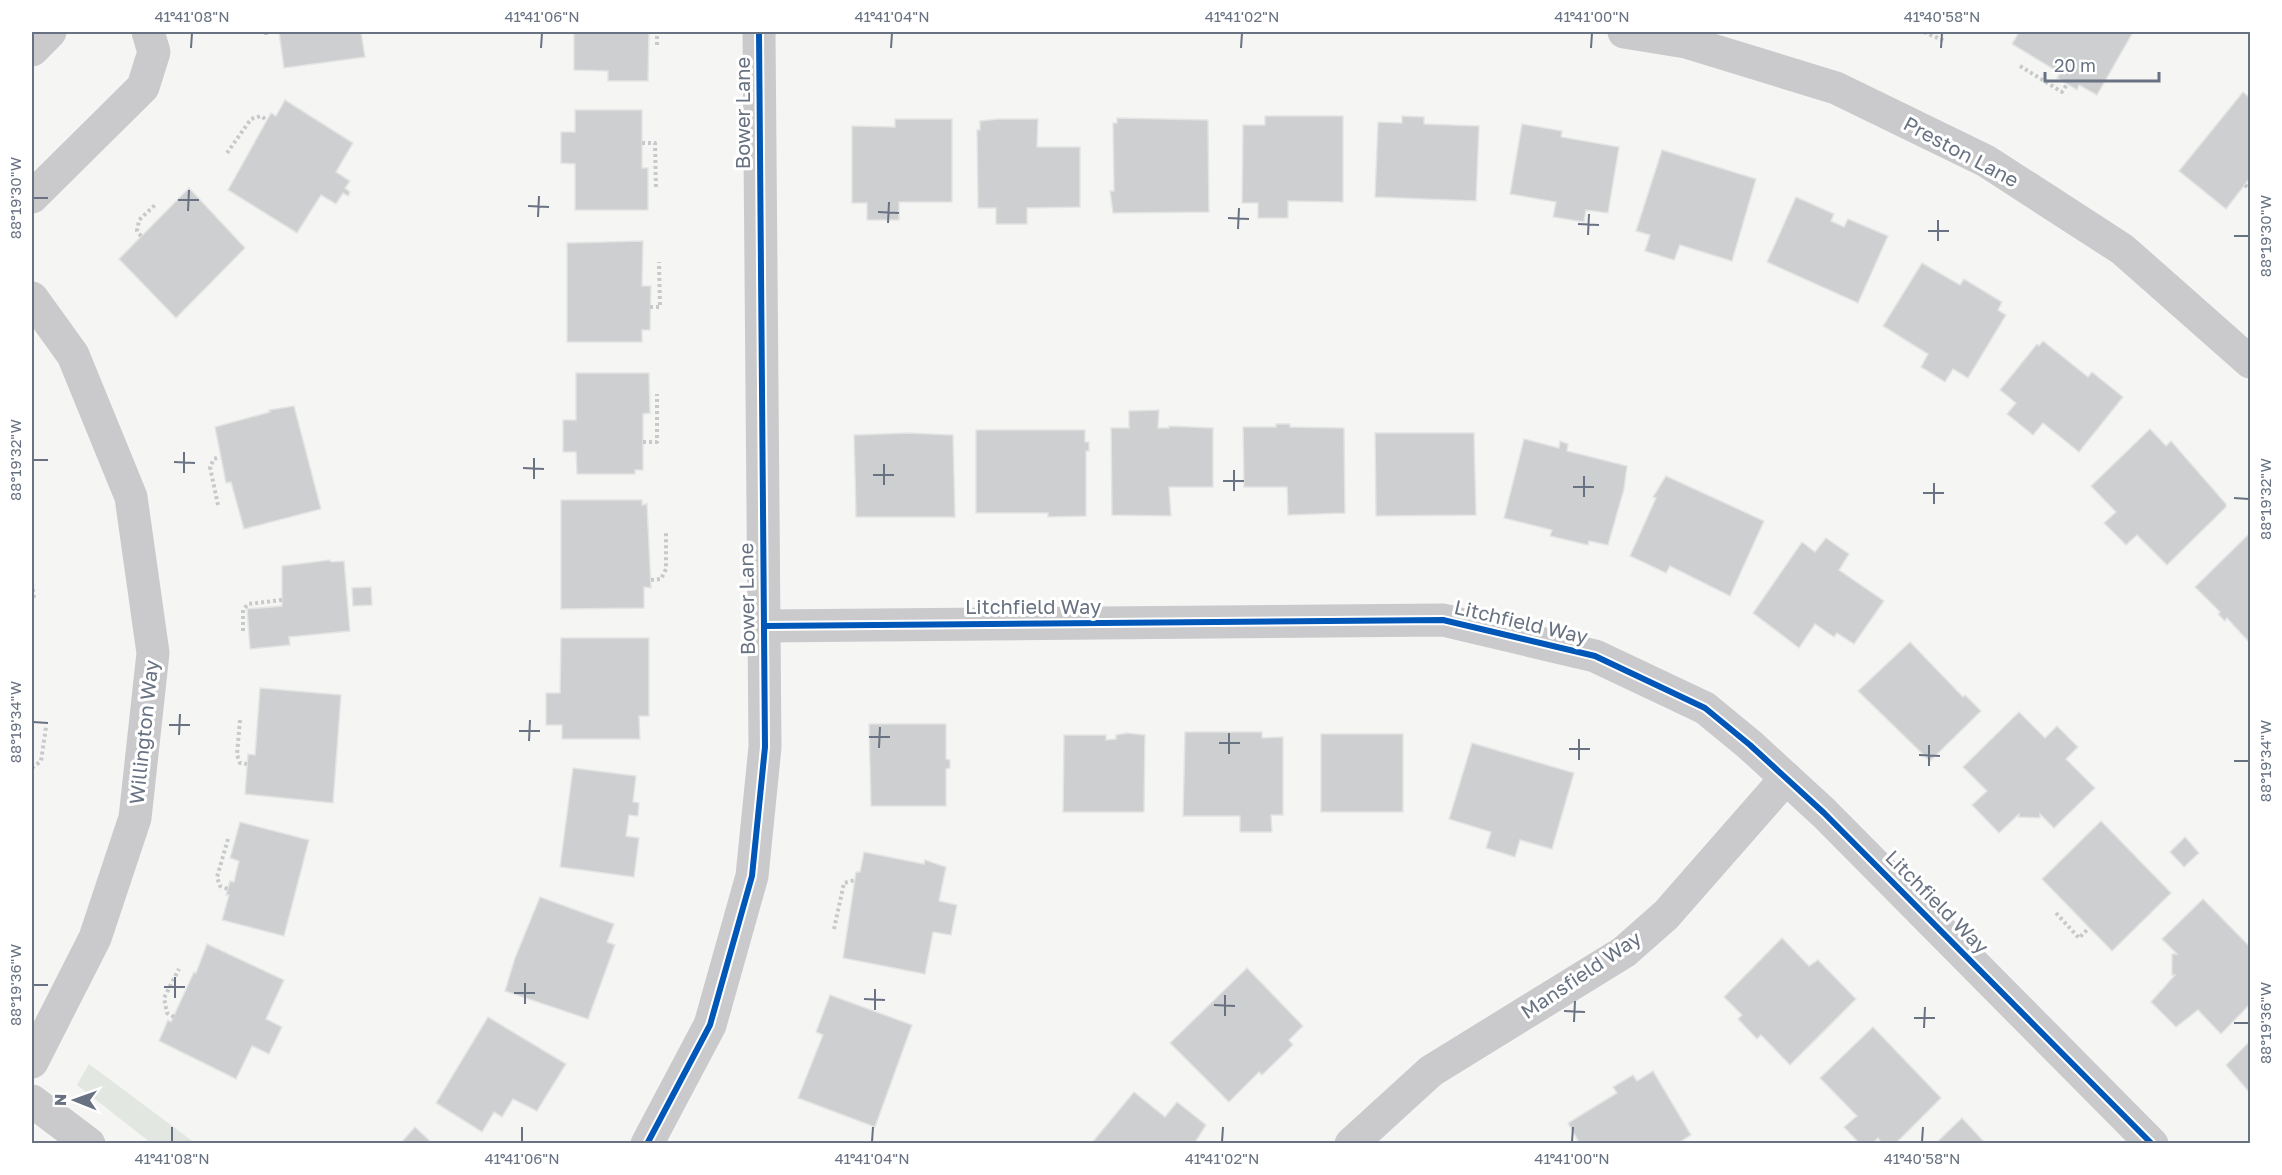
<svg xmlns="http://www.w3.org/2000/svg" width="2282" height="1175" viewBox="0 0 2282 1175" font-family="'Golos Text',sans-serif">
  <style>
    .green { fill: #e3e7e2 }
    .building { fill: #cecfd0; stroke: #e4e4e4; stroke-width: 1.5 }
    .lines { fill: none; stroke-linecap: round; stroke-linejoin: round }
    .path { stroke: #c8c9ca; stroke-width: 4; stroke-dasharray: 3 3; stroke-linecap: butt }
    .street { stroke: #cacacc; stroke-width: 33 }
    .cycleway-casing { stroke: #fff; stroke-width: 10 }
    .cycleway { stroke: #0057b8; stroke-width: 6 }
    .ticks { fill: none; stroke: #687282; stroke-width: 2 }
    .labels { text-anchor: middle; stroke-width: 6; stroke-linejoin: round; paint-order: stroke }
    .street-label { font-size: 20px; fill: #687282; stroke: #fff }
    .neatline { fill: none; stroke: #687282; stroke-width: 2 }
    .ticks-label { font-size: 15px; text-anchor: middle; fill: #687282 }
  </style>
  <rect width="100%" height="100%" fill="#f5f5f4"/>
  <path class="green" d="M89,1064l106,79h-44l-74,-58z"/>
  <g class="building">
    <path d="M279,32h82l4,25 -81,11z"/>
    <path d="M574,32h75l-1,49h-40v-10l-34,-1z"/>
    <path d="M2019,32h114l-36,63 -18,-10 -2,5 -20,-12 3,-5 -48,-29z"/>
    <path d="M2243,92l7,6v80l-24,31 -47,-38z"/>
    <path d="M285,100l68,43 -17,29 14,9 -5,7 5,4 -2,4 -5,-3 -7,11 -15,-9 -24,38 -69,-43 39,-70 4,-7 5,3z"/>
    <path d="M575,110h67v58h6v42h-73v-46l-14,-1v-31h14z"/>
    <path d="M1265,116h78v86l-55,-1v17h-30v-15h-16l1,-78h22z"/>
    <path d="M1402,116l22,1v7l55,2 -3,75 -101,-4 3,-75 24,1z"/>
    <path d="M1117,118l91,2 1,92 -96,1 -3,-22h4l-1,-68h4z"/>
    <path d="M895,119h57v83h-53v18h-32v-17h-15v-77l43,1z"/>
    <path d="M998,119h40l-1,28h43v60l-53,1v16h-31v-16h-18l-1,-78h3v-9z"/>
    <path d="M1522,124l40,7 -1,6 58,10 -11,66 -22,-3 -2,12 -31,-5 3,-15 -46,-8z"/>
    <path d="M1662,150l94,29 -24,82 -52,-16 -6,15 -29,-9 5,-16 -14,-4z"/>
    <path d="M189,188l56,60 -69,70 -57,-59z"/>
    <path d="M1796,197l38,17 -3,7 13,6 4,-8 40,17 -30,67 -91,-41z"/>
    <path d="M643,241l-1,45h9l-1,44h-8v12h-75v-99z"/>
    <path d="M1922,263l38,22 4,-6 38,23 -4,8 8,5 -38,63 -15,-9 -8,13 -24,-15 7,-13 -45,-28z"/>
    <path d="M2043,341l45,36 4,-5 31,25 -44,55 -36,-29 -10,12 -26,-21 9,-11 -16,-13 37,-46 2,2z"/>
    <path d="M576,373h73l1,40 -7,1v56h-8v4h-58l-1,-22h-13v-32h13z"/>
    <path d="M294,406l27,103 -77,20 -13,-47 -5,1 -11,-56 55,-15 -1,-2z"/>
    <path d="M1159,410l-1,18h11v-2l44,2v59h-44l2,29 -59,-1 -1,-87h18v-17z"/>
    <path d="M1276,424h14v3l54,1 1,85 -57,2 -1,-28h-43l-1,-60h33z"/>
    <path d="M2150,429l16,17 5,-5 55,63v3l-59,58 -30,-30 -11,10 -22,-22 12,-11 -25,-26z"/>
    <path d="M976,430h109v12h4v9h-3v65l-38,1v-4h-72z"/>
    <path d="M908,433l45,2 2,82h-99l-2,-82z"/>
    <path d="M1375,433h99l2,82 -100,1z"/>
    <path d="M1524,439l35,9 1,-7 8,3 -1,7 60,15 -3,23 -16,56 -19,-4 -1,4 -38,-9 2,-6 -48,-12z"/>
    <path d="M1666,476l98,45 -34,75 -60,-30 -4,7 -36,-17 26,-58 -3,-1z"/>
    <path d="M561,500h81v5l5,-1 4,84 -7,-1v21l-83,1z"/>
    <path d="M2250,533v110l-23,-25 -2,3 -7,-7 2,-2 -25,-25z"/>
    <path d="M1826,538l23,16 -10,16 45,31 -30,43 -17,-11 -3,4 -19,-13 -16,24 -46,-35 49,-71 13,10z"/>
    <path d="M330,560l1,2 13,-1 6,70 -61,6 1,8 -40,4 -3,-40 35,-3v-40z"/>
    <path d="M371,587l1,18 -19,1 -1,-18z"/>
    <path d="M561,638h88v78h-10l1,23h-78v-14h-16v-32h14z"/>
    <path d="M1910,642l53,55 2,-2 16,16 -51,50 -72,-70z"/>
    <path d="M260,688l81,7 -8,108 -88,-9 3,-40 7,1z"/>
    <path d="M2019,712l26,26 12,-12 21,21 -12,12 29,29 -41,40 -14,-14v4l-21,-1v-3l-20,19 -27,-28 15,-14 -24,-24z"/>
    <path d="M869,724h77v35l4,1v8l-4,1v37h-75z"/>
    <path d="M1185,732h77v6l21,-1v78h-12l1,17h-32v-16h-57z"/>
    <path d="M1127,733l18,2 -1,77h-81l1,-77h42v5l10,-1v-4z"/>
    <rect x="1321" y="734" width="82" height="78"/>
    <path d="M1472,743l102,30 -22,76 -32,-9 -5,17 -29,-9 5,-16 -42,-13z"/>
    <path d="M573,768l63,8 -3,26 6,1 -1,13 -9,-1 -3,21 13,2 -5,39 -74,-10z"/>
    <path d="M2101,821l70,72 -59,58 -70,-72z"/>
    <path d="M240,822l69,18 -25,96 -62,-16 7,-25h-3l4,-14 4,1 5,-21 -9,-3z"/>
    <path d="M2185,837l14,16 -15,14 -14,-15z"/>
    <path d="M864,852l60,12 1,-4 21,7 -7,34 18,4 -6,30 -18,-3 -8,42 -82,-16 13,-86h4z"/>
    <path d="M540,897l74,27 -7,18 8,3 -27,74 -83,-28 10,-33z"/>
    <path d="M2203,899l47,48v57l-29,30 -23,-24 -22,17 -25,-25 24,-27h-3v-21h5l-15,-15z"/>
    <path d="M1782,938l27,28 9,-6 38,39 -66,66 -29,-30 -4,4 -19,-20 4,-4 -18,-18z"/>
    <path d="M207,944l77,36 -18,39 16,8 -13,27 -17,-8 -16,33 -77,-38 9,-21 3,2 23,-50 2,1z"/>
    <path d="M1247,968l56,58 -14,14 4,5 -31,30 -3,-3 -30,30 -59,-59z"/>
    <path d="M830,995l82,30 -37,102 -77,-29 25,-63 -7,-3z"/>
    <path d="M488,1017l78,47 -29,47 -24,-12 -11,18 -8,-5 -12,20 -46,-29z"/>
    <path d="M1873,1027l68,71 -46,46h-13l-4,-6 -6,6h-12l-16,-17 13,-11 -37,-38z"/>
    <path d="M2250,1041v52l-24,-28z"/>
    <path d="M1653,1071l38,64 -14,9h-97l-12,-21 49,-30 -4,-6 20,-12 4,6z"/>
    <path d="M1134,1092l31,25 12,-15 29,23 -12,19h-103z"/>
    <path d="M1962,1118l24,26h-51z"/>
    <path d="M415,1127l18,17h-33z"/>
  </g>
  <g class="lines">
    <g class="path">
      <path d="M266,32v5"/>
      <path d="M1924,32l21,9"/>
      <path d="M657,45v-13"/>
      <path d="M2020,66l42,26 5,-8"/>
      <path d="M642,143h13l1,47"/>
      <path d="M227,153l24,-34 10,-3 6,4"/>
      <path d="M2245,185l5,5"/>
      <path d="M141,236l-4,-5 2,-11 16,-15"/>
      <path d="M650,307h10l-1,-45"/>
      <path d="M643,442h14v-48"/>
      <path d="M218,505l-8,-38 4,-8 6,-2"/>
      <path d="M651,580l10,-1 5,-10v-36"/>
      <path d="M32,583l2,15"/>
      <path d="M243,631v-21l5,-6 34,-4"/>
      <path d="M240,720l-3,35 3,8 7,1"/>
      <path d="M32,768l9,-7 5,-34"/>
      <path d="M228,839l-11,38 3,9 8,3"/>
      <path d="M2056,913l23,25 10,-10"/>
      <path d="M834,929l10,-46 11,-3"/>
      <path d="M174,1017l-7,-4 -3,-15 15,-29"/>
    </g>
    <g class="street">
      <path d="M1624,32l62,10 150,46 150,73 136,88 128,113"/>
      <path d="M32,50l18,-18"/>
      <path d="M32,197l111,-110 11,-35 -6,-20"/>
      <path d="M32,298l41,57 58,142 22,156 -18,165 -40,120 -63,124"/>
      <path d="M764,626l679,-6 152,36 110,52 45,37 74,68 328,331"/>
      <path d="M32,1101l57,43"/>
      <path d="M647,1144l63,-119 42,-149 13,-129 -6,-715"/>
      <path d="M1351,1144l80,-73 193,-119 42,-37 120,-137"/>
    </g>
    <g class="cycleway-casing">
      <g id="cycleway">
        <path d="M764,626l679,-6 152,36 110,52 45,37 74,68 328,331"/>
        <path d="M647,1144l63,-119 42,-149 13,-129 -6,-715"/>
      </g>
    </g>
    <use href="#cycleway" class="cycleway"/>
  </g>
  <path class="ticks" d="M191,48l1,-15M541,48l1,-15M891,48l1,-15M1241,48l1,-15M1591,48l1,-15M1941,48l1,-15M33,198h15M178,200h21M528,206l21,1M188,211l1,-21M878,212l21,1M538,217l1,-21M1228,218l21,1M888,223l1,-21M1578,224l21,1M1238,229l1,-21M1928,231h21M1588,235l1,-21M2234,236h15M1938,241v-21M33,460h15M174,462l21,1M523,468l21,1M184,473v-21M873,475h21M534,479v-21M1223,481h21M884,485v-21M1573,487h21M1234,491v-21M1923,493h21M1584,497v-21M2234,498l15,1M1934,504v-21M33,722l15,1M169,725h21M519,731h21M179,735l1,-21M869,737h21M529,741l1,-21M1219,743h21M879,748l1,-21M1569,749h21M1229,754v-21M1919,755l21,1M1579,760v-21M2234,761h15M1929,766v-21M33,985h15M164,987h21M514,993h21M175,998v-21M864,999l21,1M525,1004v-21M1214,1005l21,1M875,1010v-21M1564,1011l21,1M1225,1016v-21M1914,1018h21M1574,1022l1,-21M2234,1023h15M1924,1028l1,-21M172,1142v-15M522,1142v-15M872,1142l1,-15M1222,1142l1,-15M1572,1142l1,-15M1922,1142l1,-15"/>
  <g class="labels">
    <g class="street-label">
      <text transform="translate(743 113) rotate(-90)" y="7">Bower Lane</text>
      <text transform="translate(1961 152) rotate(28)" y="7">Preston Lane</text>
      <text transform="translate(747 599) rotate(-91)" y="7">Bower Lane</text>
      <text x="1033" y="614">Litchfield Way</text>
      <text transform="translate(1521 622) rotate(13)" y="7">Litchfield Way</text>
      <text transform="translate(144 732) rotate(-84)" y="7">Willington Way</text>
      <text transform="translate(1937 902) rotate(45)" y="7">Litchfield Way</text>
      <text transform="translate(1581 975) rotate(-34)" y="7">Mansfield Way</text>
    </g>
  </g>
  <rect width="2282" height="1175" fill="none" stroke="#ffffff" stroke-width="66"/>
  <g transform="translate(75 1100) rotate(271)" stroke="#ffffff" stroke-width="4.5" paint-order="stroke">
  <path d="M0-4.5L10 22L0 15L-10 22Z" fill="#687282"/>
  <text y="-9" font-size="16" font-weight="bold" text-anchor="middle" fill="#687282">N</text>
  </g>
  <path d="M2045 72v9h114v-9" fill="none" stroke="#687282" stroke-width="3"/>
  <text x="2054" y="72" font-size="18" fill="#687282" stroke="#ffffff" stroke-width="4.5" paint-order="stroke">20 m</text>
  <rect x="33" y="33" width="2216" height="1109" class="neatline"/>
  <g class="ticks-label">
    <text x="192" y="22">41°41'08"N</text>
    <text x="542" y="22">41°41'06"N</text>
    <text x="892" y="22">41°41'04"N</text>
    <text x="1242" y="22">41°41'02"N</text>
    <text x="1592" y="22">41°41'00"N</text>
    <text x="1942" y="22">41°40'58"N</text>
    <text transform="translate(16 198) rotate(-90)" y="5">88°19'30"W</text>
    <text transform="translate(2266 236) rotate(-90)" y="5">88°19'30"W</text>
    <text transform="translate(16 460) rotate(-90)" y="5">88°19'32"W</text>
    <text transform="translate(2266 499) rotate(-90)" y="5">88°19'32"W</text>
    <text transform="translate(16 722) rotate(-90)" y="5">88°19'34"W</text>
    <text transform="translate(2266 761) rotate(-90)" y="5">88°19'34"W</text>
    <text transform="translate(16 985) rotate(-90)" y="5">88°19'36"W</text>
    <text transform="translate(2266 1023) rotate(-90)" y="5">88°19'36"W</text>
    <text x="172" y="1164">41°41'08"N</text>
    <text x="522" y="1164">41°41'06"N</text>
    <text x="872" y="1164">41°41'04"N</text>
    <text x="1222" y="1164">41°41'02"N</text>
    <text x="1572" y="1164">41°41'00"N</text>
    <text x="1922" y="1164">41°40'58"N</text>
  </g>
</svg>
